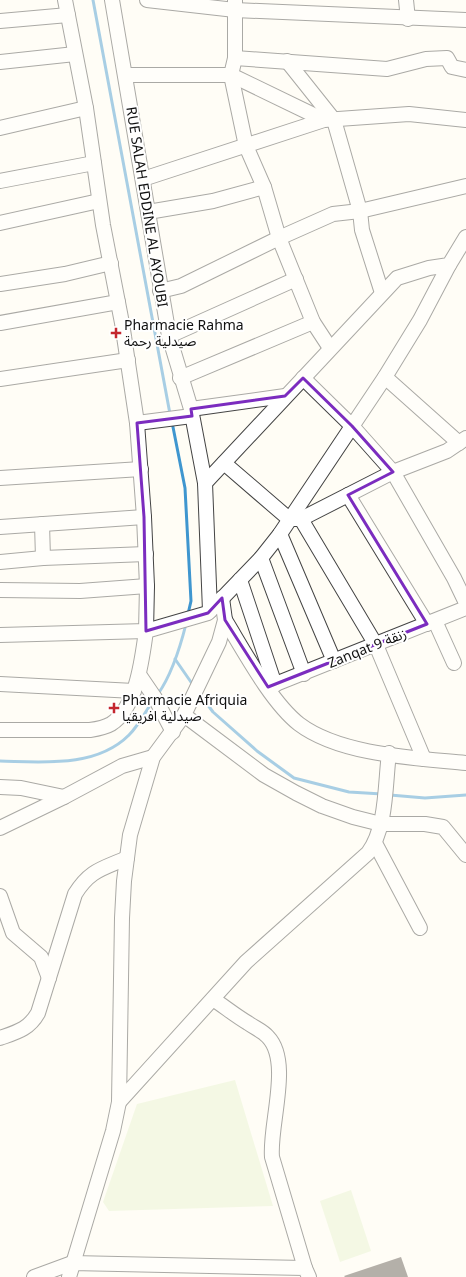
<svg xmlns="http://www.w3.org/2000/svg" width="466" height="1277" viewBox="0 0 466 1277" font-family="Georgia,'Noto Sans Arabic',serif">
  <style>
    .pitch { fill: #e6f2cf }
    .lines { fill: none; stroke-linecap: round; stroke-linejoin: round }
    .stream { stroke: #3f96cf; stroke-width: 3 }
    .building { fill: #5a524d }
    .minor-casing { stroke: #444; stroke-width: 16 }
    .minor { stroke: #fff; stroke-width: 14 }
    .marked { fill: none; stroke: #7b2cbf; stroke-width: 3; stroke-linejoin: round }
    .poi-dot { fill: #c4262e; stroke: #fff; stroke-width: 1.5 }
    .labels { text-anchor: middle; stroke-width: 4; stroke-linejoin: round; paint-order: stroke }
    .street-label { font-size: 14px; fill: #111; stroke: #fff }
    .poi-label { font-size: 14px; fill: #111; stroke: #fff; text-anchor: start }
  </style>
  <rect width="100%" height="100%" fill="#fffdf5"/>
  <g class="pitch">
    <path d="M235,1080l38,126 -164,5 -6,-9 34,-98z"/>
    <path d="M351,1190l20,61 -31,11 -20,-61z"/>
  </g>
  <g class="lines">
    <g class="stream">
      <path d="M93,0l77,414"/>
      <path d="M172,422l13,66 6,113 -3,13"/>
      <path d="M175,659l18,26"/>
      <path d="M199,693l14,19 44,39 37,27 55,14 33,2"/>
      <path d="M158,694c14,-20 22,-46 28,-70"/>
      <path d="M0,761c43,1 96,7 129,-26 9,-9 16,-22 23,-33"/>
      <path d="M390,795l35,3 41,-3"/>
    </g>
  </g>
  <path class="building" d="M401,1257l7,20h-63l-1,-1z"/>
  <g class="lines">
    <g class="minor-casing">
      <g id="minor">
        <path d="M112,0l57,336 22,73 14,74 5,128"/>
        <path d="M147,0l88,10 231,10"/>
        <path d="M235,0v58l-4,17 15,71 18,41 15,51 34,84 17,26"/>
        <path d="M406,0l2,19"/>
        <path d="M0,21l68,-6"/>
        <path d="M235,58l152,11 39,-10 21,-1 5,9 14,3"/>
        <path d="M287,61l47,59 26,91 2,19 20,63"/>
        <path d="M0,62l75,-8"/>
        <path d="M126,75h105l93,45"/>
        <path d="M0,128l86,-20"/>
        <path d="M143,179l181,-59 85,-6 57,6"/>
        <path d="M0,181l94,-18"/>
        <path d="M148,212l65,-11 51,-14"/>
        <path d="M0,223l99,-22"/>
        <path d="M0,284l65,-10 46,-11"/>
        <path d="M160,291l21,-5 98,-48 54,-24 27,-3 106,-25"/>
        <path d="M0,323l118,-21"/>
        <path d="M169,336l127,-57"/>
        <path d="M385,377l74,66"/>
        <path d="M180,378l133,-56"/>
        <path d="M303,378l49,48 41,46 61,106 12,25"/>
        <path d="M0,379l128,-19"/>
        <path d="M191,409l94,-13"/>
        <path d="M137,423l55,-7"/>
        <path d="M224,463l65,56h12l92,-47 54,-21 19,-13"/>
        <path d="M0,478l141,-9"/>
        <path d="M205,483l192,-205 32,-10 20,-3 17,-28"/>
        <path d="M348,495l79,129"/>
        <path d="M301,519l75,126 48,114"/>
        <path d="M42,524l1,34"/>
        <path d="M0,527l144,-10"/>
        <path d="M280,534l54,127"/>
        <path d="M261,558l43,116"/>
        <path d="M0,562l43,-4 103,-4"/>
        <path d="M240,580l35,105"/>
        <path d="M0,590l80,1 67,-5"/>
        <path d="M222,598l3,22 -6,22 -35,73 80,60 32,18 26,13 31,11 28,7h44l18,3 23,28"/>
        <path d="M225,620c19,31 46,82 74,104 41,31 116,34 167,39"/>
        <path d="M435,621l19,42"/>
        <path d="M0,635l146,-4 1,-45 -3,-69 -7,-94 -15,-100 -19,-98 -17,-117 -21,-108"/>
        <path d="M140,676l15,22 18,34"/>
        <path d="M0,684l134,7"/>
        <path d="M268,687l198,-79"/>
        <path d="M0,730h90c7,-1 14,-2 21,-6 26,-17 31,-65 35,-93l62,-18 53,-55 19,-24 105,-157 35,-57 29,-55"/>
        <path d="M0,787l21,1 43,9"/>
        <path d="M0,828l64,-31 58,-31 31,-9"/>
        <path d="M375,843l45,85"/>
        <path d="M0,896l13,37 28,24 8,21"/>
        <path d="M213,999c12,8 23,17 35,24 7,5 15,8 20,14 24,25 1,88 4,120l33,111"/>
        <path d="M0,1038c17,-6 29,-9 38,-25l37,-119c15,-24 27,-25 52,-36"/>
        <path d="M119,1102l127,-140 122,-109c19,-25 17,-69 21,-100"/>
        <path d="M34,1277l38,-14 233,5 4,9"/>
        <path d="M69,1277l44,-146 6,-29 3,-184 2,-37 6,-46 23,-78 31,-42"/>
      </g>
    </g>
    <use href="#minor" class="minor"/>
  </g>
  <path d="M0 0H466V1277H0ZM303,378l49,48 41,46 -45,23 79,129 -159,63 -43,-67 -3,-22 -14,15 -62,18 -2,-114 -7,-94 55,-7 -1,-7 94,-13z" fill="#fffdf5" fill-opacity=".55" fill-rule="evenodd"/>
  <path class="marked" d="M303,378l49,48 41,46 -45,23 79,129 -159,63 -43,-67 -3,-22 -14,15 -62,18 -2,-114 -7,-94 55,-7 -1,-7 94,-13z"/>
  <g class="poi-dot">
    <path d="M114 327h4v4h4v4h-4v4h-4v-4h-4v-4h4z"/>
    <path d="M112 702h4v4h4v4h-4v4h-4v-4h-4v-4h4z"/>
  </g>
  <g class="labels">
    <g class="street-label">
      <text transform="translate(147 207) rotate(81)" y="5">RUE SALAH EDDINE AL AYOUBI</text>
      <text transform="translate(367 648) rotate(-22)" y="5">Zanqat 9 زنقة</text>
    </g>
    <g class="poi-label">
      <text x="124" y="330">Pharmacie Rahma<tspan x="124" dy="16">صيدلية رحمة</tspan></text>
      <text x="122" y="705">Pharmacie Afriquia<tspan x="122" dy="16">صيدلية افريقيا</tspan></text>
    </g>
  </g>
</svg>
